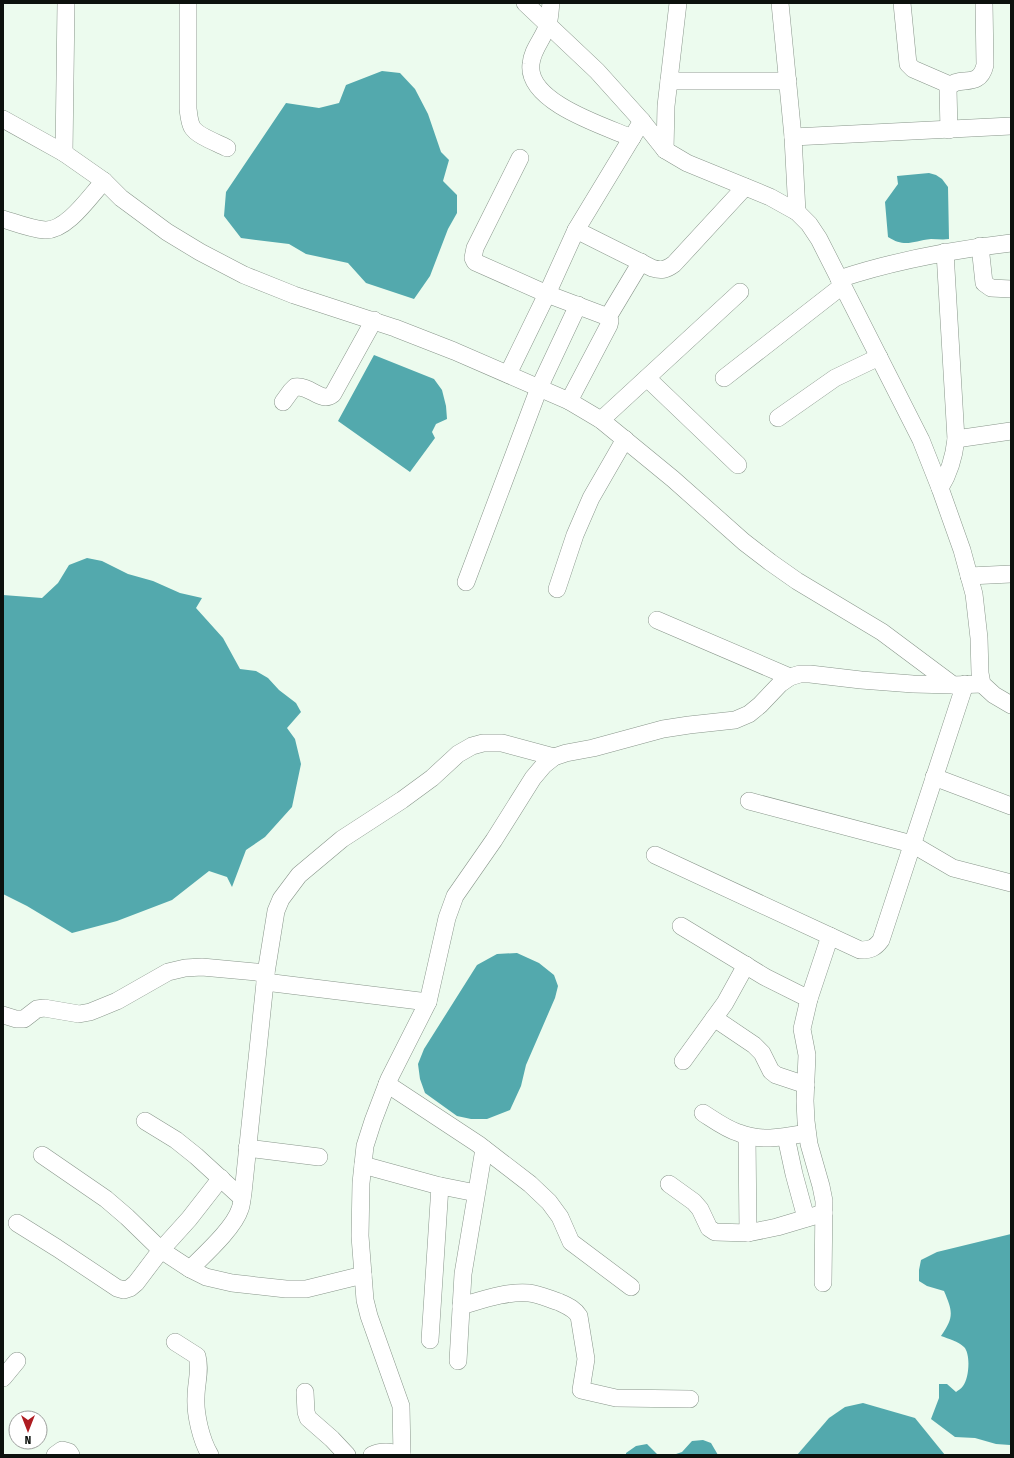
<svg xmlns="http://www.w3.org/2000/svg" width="1014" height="1458" viewBox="0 0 1014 1458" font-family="'Fira Sans Condensed',sans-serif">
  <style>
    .water { fill: #53a9ad }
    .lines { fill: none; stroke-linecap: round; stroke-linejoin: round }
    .minor-casing { stroke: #89968b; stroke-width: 18 }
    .minor { stroke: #fff; stroke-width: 17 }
  </style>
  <rect width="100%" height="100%" fill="#ecfbee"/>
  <g class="water">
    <path d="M382,71l18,2 15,16 13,25 13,38 8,8 -6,21 14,14v18l-9,16 -18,47 -16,23 -48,-16 -18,-20 -42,-9 -17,-10 -48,-6 -17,-22 2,-24 60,-89 33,5 20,-5 7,-18z"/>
    <path d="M929,173l7,2 6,4 6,8 1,52c-6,1 -12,0 -18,0 -18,2 -26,9 -43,-2l-3,-35 13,-18 -1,-8z"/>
    <path d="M374,355l60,24 8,11 4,16 1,13 -11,5 -4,8 3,6 -25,34 -72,-51z"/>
    <path d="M87,558l15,3 26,13 25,7 27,12 22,5 -6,10 27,30 17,31 16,2 12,7 11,12 17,13 5,9 -14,16 8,11 6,25 -9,43 -27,30 -19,13 -14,37 -5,-10 -18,-6 -37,29 -55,21 -45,12 -45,-27 -24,-12v-299l39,3 16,-15 11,-18z"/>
    <path d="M517,953l22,10 15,12 4,11 -3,12 -29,67 -5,21 -11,24 -23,9h-16l-14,-3 -32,-23 -5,-14 -2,-15 6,-15 53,-84 20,-11z"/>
    <path d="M1011,1234v211h-1l-14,-1 -21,-6 -20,-1 -24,-18 8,-21v-14h8l9,8c2,-2 5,-3 7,-6 6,-7 8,-32 1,-39 -6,-6 -15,-8 -23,-11 13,-19 12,-24 3,-45l-17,-5 -8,-5v-11l2,-10 16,-8z"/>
    <path d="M863,1403l52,15 30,37h-148l32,-37 16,-11z"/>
    <path d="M703,1440l8,3 7,12h-45l9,-3 10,-11z"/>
    <path d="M647,1444l10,10 4,1h-35v-2l10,-7z"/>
  </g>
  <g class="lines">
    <g class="minor-casing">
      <g id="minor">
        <path d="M188,3v106c1,6 1,12 4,18 5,9 26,16 35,21"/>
        <path d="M525,3l72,68 45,50 23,29 22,13 83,34 27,15 12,12 10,15 102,201 19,48 22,62 12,44 5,44 1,35 2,11 12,11 17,10"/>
        <path d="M551,3c-1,7 -1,15 -3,21 -4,14 -16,25 -17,40 -5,38 73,62 101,74"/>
        <path d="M780,3l13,134 4,75"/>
        <path d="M902,3l6,61 5,5 37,16"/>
        <path d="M669,81h119"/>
        <path d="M3,119l61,34 40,28 17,17 46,34 33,20 44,23 50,20 101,33 59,23 115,50 32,19 72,59 71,63 26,20 27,19 85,51 71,53 29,-1"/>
        <path d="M949,130l-1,-41c9,-16 31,2 37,-24l-1,-62"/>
        <path d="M793,137l218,-11"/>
        <path d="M665,150l1,-44 12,-103"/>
        <path d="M64,153l2,-150"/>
        <path d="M520,158l-45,90 -2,10 2,4 72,32 61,23 2,4 -1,4 -40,76"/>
        <path d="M3,219c13,4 28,10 42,11 22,1 45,-34 59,-49"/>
        <path d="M576,230l76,38c9,3 14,2 22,-4l71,-77"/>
        <path d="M980,246l4,37 7,5 20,1"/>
        <path d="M839,279c57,-19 113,-29 172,-36"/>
        <path d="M608,317l33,-55"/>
        <path d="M508,374l39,-80 29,-64 66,-109"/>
        <path d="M647,378l91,87"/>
        <path d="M724,378l118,-92"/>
        <path d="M283,402l8,-11 4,-4c16,-2 26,17 38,7l41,-74"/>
        <path d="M778,418l57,-40 44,-21"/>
        <path d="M601,420l139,-128"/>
        <path d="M956,439l55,-8"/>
        <path d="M940,488c10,-16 14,-31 16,-49l-11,-187"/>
        <path d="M969,576l42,-2"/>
        <path d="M466,582l73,-194 39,-83"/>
        <path d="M557,589l18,-54 16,-37 34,-59"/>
        <path d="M657,620l133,57"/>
        <path d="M934,777l77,29"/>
        <path d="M749,801l163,43 41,24 58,15"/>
        <path d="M655,855l205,95c11,0 15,-2 21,-10l84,-256"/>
        <path d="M681,926l84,51 44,22"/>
        <path d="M265,982l163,20"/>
        <path d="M3,1015l13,4h8l13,-10 7,-1 35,6 11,-2 27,-11 51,-29 17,-4 17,-1 64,6"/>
        <path d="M714,1018l40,27 8,8 9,18 5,4 30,10"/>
        <path d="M683,1061l42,-58 21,-38"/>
        <path d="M387,1084l91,60 52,40 19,18 11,15 11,25 60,45"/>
        <path d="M703,1113c11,7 23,16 36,20 23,9 45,4 68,0"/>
        <path d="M145,1121l31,19 20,16 46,42"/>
        <path d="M747,1136l1,97"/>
        <path d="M786,1137l8,37 12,44"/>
        <path d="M247,1148l72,9"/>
        <path d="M42,1155l64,44 21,18 34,33 29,19 16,8 26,6 54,6h20l57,-14"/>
        <path d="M363,1165l73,20 40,8"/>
        <path d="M669,1184l25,18 6,7 9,19 6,4 33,1 29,-6 47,-14"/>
        <path d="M17,1223l40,25 60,40 7,2 6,-2 6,-5 25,-33 28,-31 32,-41"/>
        <path d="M190,1269c15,-15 44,-41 50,-60 2,-5 2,-11 3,-16l23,-220 10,-62 5,-12 18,-24 43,-36 60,-39 30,-22 26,-24 14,-8 11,-3h19l52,14"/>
        <path d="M823,1283l1,-82 -3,-15 -12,-42 -3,-23 -1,-20 2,-46 -5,-26 7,-30 21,-63"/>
        <path d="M461,1306c21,-6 45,-15 68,-13 10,1 20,6 30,9 8,4 15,6 20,14l7,43 -5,31 35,8 74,1"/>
        <path d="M430,1340l10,-154"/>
        <path d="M175,1342l22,14c4,14 -1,27 -1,41 -1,17 5,43 14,58"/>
        <path d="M458,1361l5,-87 21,-125"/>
        <path d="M3,1378l14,-17"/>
        <path d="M305,1392l1,20 2,6 24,21 15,16"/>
        <path d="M55,1455l7,-5 7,2 2,3"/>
        <path d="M372,1455c10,-5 19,-3 30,0"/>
        <path d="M402,1455l-1,-49 -32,-90 -4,-16 -5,-64 1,-53 4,-37 8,-25 16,-42 39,-77 19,-84 8,-22 39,-56 39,-62 11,-13 10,-8 12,-4 27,-5 70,-19 26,-4 46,-5 14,-6 11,-9 20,-21 10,-7 10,-3h10l51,6 52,4 40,1"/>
      </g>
    </g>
    <use href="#minor" class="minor"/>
  </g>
  <rect width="1014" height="1458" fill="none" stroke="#0c110d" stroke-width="8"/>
  <g transform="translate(28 1430) rotate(180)"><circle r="19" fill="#ffffff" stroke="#9ea09e"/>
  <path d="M0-3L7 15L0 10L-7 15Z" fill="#ae1c21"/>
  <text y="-6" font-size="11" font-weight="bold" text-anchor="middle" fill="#0c110d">N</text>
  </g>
</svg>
